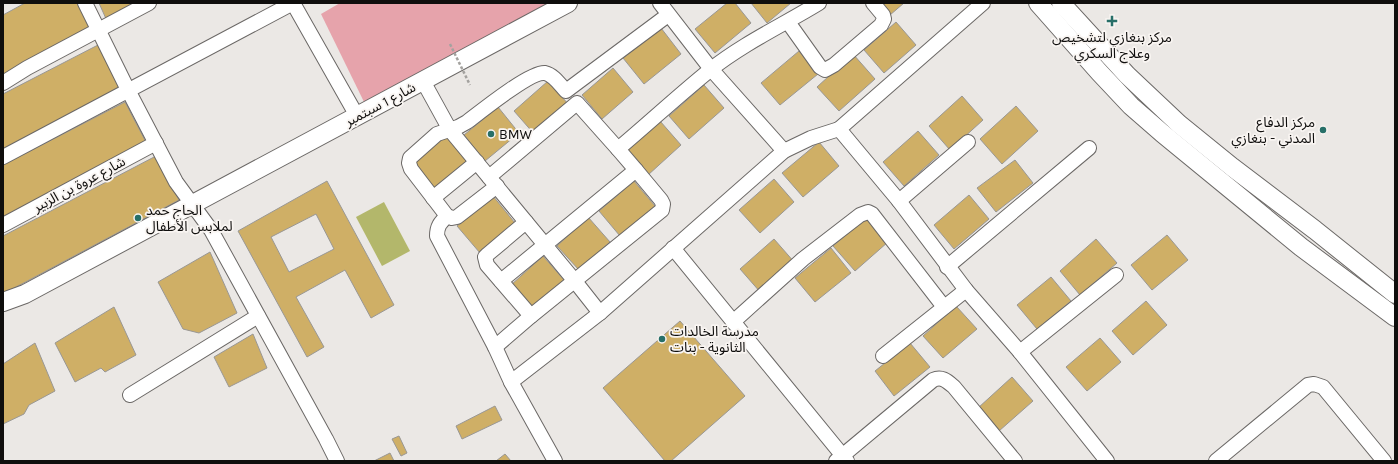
<svg xmlns="http://www.w3.org/2000/svg" width="1398" height="464" viewBox="0 0 1398 464" font-family="Karla,'Noto Sans Arabic',sans-serif">
  <style>
    .green { fill: #e6a3ab }
    .water { fill: #b3b76b }
    .building { fill: #cfaf66; stroke: #999794; fill-rule: evenodd }
    .lines { fill: none; stroke-linecap: round; stroke-linejoin: round }
    .minor-casing { stroke: #6b6866; stroke-width: 16 }
    .major-casing { stroke: #6b6866; stroke-width: 20 }
    .minor { stroke: #fff; stroke-width: 14 }
    .major { stroke: #fff; stroke-width: 18 }
    .path-bridge { stroke: #a4a29f; stroke-width: 2.5; stroke-dasharray: 3 2; stroke-linecap: butt }
    .poi-dot { fill: #276f68; stroke: #f9f5f2; stroke-width: 1.5 }
    .labels { text-anchor: middle; stroke-width: 3.5; stroke-linejoin: round; paint-order: stroke }
    .poi-label { font-size: 14px; fill: #0f0e0d; stroke: #f9f5f2; text-anchor: start }
    .street-label { font-size: 14px; fill: #0f0e0d; stroke: #f9f5f2 }
  </style>
  <rect width="100%" height="100%" fill="#ebe8e5"/>
  <path class="green" d="M340,3h210l-184,103 -45,-92z"/>
  <path class="water" d="M384,202l26,49 -28,15 -26,-49z"/>
  <g class="building">
    <path d="M25,3h52l14,26 -88,49v-63z"/>
    <path d="M99,3h41l-33,18z"/>
    <path d="M727,3h8l16,20 -36,30 -20,-24z"/>
    <path d="M751,3h40l-24,20z"/>
    <path d="M879,3h25l-14,12z"/>
    <path d="M896,22l20,23 -32,28 -20,-23z"/>
    <path d="M661,28l20,26 -37,30 -21,-26z"/>
    <path d="M98,45l23,44 -118,63v-58z"/>
    <path d="M799,51l19,23 -38,31 -19,-22z"/>
    <path d="M853,54l22,25 -36,32 -22,-24z"/>
    <path d="M613,68l20,24 -31,27 -20,-24z"/>
    <path d="M548,81l21,24 -34,30 -21,-24z"/>
    <path d="M704,85l20,23 -35,31 -20,-23z"/>
    <path d="M962,96l21,24 -33,30 -21,-24z"/>
    <path d="M125,102l23,44 -145,77v-58z"/>
    <path d="M1016,106l22,25 -36,33 -22,-25z"/>
    <path d="M498,107l21,26 -34,28 -21,-26z"/>
    <path d="M660,121l21,24 -33,30 -21,-24z"/>
    <path d="M918,131l21,24 -35,31 -21,-24z"/>
    <path d="M447,133l22,26 -35,31 -22,-27z"/>
    <path d="M819,142l20,24 -36,31 -21,-24z"/>
    <path d="M156,156l23,44 -176,94v-58z"/>
    <path d="M1015,160l18,23 -37,29 -19,-24z"/>
    <path d="M774,179l20,23 -34,31 -21,-23z"/>
    <path d="M327,181l67,124 -23,13 -26,-48 -49,27 28,50 -17,10 -69,-126zM316,214l18,35 -45,23 -18,-35z"/>
    <path d="M634,181l21,25 -35,30 -21,-25z"/>
    <path d="M969,195l20,24 -35,30 -20,-24z"/>
    <path d="M493,196l22,27 -35,30 -23,-27z"/>
    <path d="M588,217l22,25 -31,28 -22,-24z"/>
    <path d="M867,217l21,25 -33,29 -22,-25z"/>
    <path d="M1167,235l21,25 -36,30 -21,-25z"/>
    <path d="M774,239l21,24 -34,30 -21,-24z"/>
    <path d="M1096,239l21,24 -37,32 -20,-24z"/>
    <path d="M831,248l20,25 -36,29 -20,-24z"/>
    <path d="M210,252l27,61 -38,20 -16,-4 -25,-47z"/>
    <path d="M543,256l21,24 -32,29 -21,-24z"/>
    <path d="M1051,277l20,24 -34,28 -20,-24z"/>
    <path d="M1146,301l21,24 -34,30 -21,-24z"/>
    <path d="M956,306l21,23 -34,29 -20,-22z"/>
    <path d="M114,307l22,48 -31,17 -4,-4 -26,14 -20,-39z"/>
    <path d="M680,321l65,75 -74,65h-6l-62,-73z"/>
    <path d="M253,334l14,34 -38,19 -15,-30z"/>
    <path d="M1100,338l21,24 -34,29 -21,-24z"/>
    <path d="M35,343l20,48 -26,14 -5,9 -21,10v-60z"/>
    <path d="M910,343l20,24 -36,29 -19,-25z"/>
    <path d="M1012,377l21,24 -34,30 -21,-23z"/>
    <path d="M495,406l7,14 -40,19 -6,-13z"/>
    <path d="M399,436l8,17 -6,3 -9,-17z"/>
    <path d="M390,453l4,8h-20z"/>
    <path d="M505,454l6,7h-15z"/>
  </g>
  <g class="lines">
    <g class="minor-casing">
      <g id="minor">
        <path d="M85,3l43,87 48,92 35,48 115,209 11,22"/>
        <path d="M293,3l64,113"/>
        <path d="M660,3l51,66 73,82"/>
        <path d="M788,22l32,45 5,3 9,-5 47,-40 3,-6 -1,-4 -10,-12"/>
        <path d="M423,81l27,49 124,150 26,33 184,-162 27,-13 28,-9 60,72 67,89 54,62 87,109"/>
        <path d="M3,83l24,-15 122,-65"/>
        <path d="M839,129l144,-126"/>
        <path d="M618,149c31,-26 61,-54 92,-79 34,-27 73,-45 109,-67"/>
        <path d="M3,157l290,-154"/>
        <path d="M489,177l88,-74 41,46 18,21 -135,111"/>
        <path d="M497,186l-40,31 -5,1 -5,-2 -36,-47 -2,-6 1,-5 27,-24 21,-7 9,-5c13,-10 64,-51 78,-49 9,2 15,12 21,18l102,-76"/>
        <path d="M433,198l44,-36"/>
        <path d="M899,201l69,-59"/>
        <path d="M447,216c-7,7 -10,10 -10,20l58,111 16,35 44,79"/>
        <path d="M526,222l-38,32 -3,3 2,8 44,51"/>
        <path d="M3,225l153,-82"/>
        <path d="M673,248l174,213"/>
        <path d="M947,267l142,-119"/>
        <path d="M733,322l70,-63 57,-44 8,-3 4,2 72,93"/>
        <path d="M495,347l36,-31 131,-106 1,-6 -2,-4 -25,-30"/>
        <path d="M1020,352l96,-77"/>
        <path d="M883,356l83,-66"/>
        <path d="M511,382l89,-69"/>
        <path d="M130,395l128,-79"/>
        <path d="M836,461l97,-81c9,-4 14,1 21,7l61,74"/>
        <path d="M1216,461l92,-76 6,-1 9,3 61,74"/>
      </g>
    </g>
    <g class="major-casing">
      <g id="major">
        <path d="M1038,3l61,69 32,34 31,27 139,114 94,70"/>
        <path d="M1061,3l66,72 52,49 53,43 83,63 80,64"/>
        <path d="M3,302l22,-8 543,-291"/>
      </g>
    </g>
    <use href="#minor" class="minor"/>
    <use href="#major" class="major"/>
    <path class="path-bridge" d="M450,44l20,41"/>
  </g>
  <g class="poi-dot">
    <path d="M1110 15h4v4h4v4h-4v4h-4v-4h-4v-4h4z"/>
    <circle cx="1323" cy="130" r="4"/>
    <circle cx="491" cy="134" r="4"/>
    <circle cx="138" cy="218" r="4"/>
    <circle cx="662" cy="339" r="4"/>
  </g>
  <g class="labels">
    <g class="poi-label">
      <text x="1112" y="42" text-anchor="middle">مركز بنغازي لتشخيص<tspan x="1112" dy="16">وعلاج السكري</tspan></text>
      <text x="1315" y="127" text-anchor="end">مركز الدفاع<tspan x="1315" dy="16">المدني - بنغازي</tspan></text>
      <text x="499" y="139">BMW</text>
      <text x="146" y="215">الحاج حمد<tspan x="146" dy="16">لملابس الأطفال</tspan></text>
      <text x="670" y="336">مدرسة الخالدات<tspan x="670" dy="16">الثانوية - بنات</tspan></text>
    </g>
    <g class="street-label">
      <text transform="translate(380 104) rotate(-28)" y="5">شارع 1 سبتمبر</text>
      <text transform="translate(79 184) rotate(-28)" y="5">شارع عروة بن الزبير</text>
    </g>
  </g>
  <rect width="1398" height="464" fill="none" stroke="#0f0e0d" stroke-width="8"/>
</svg>
